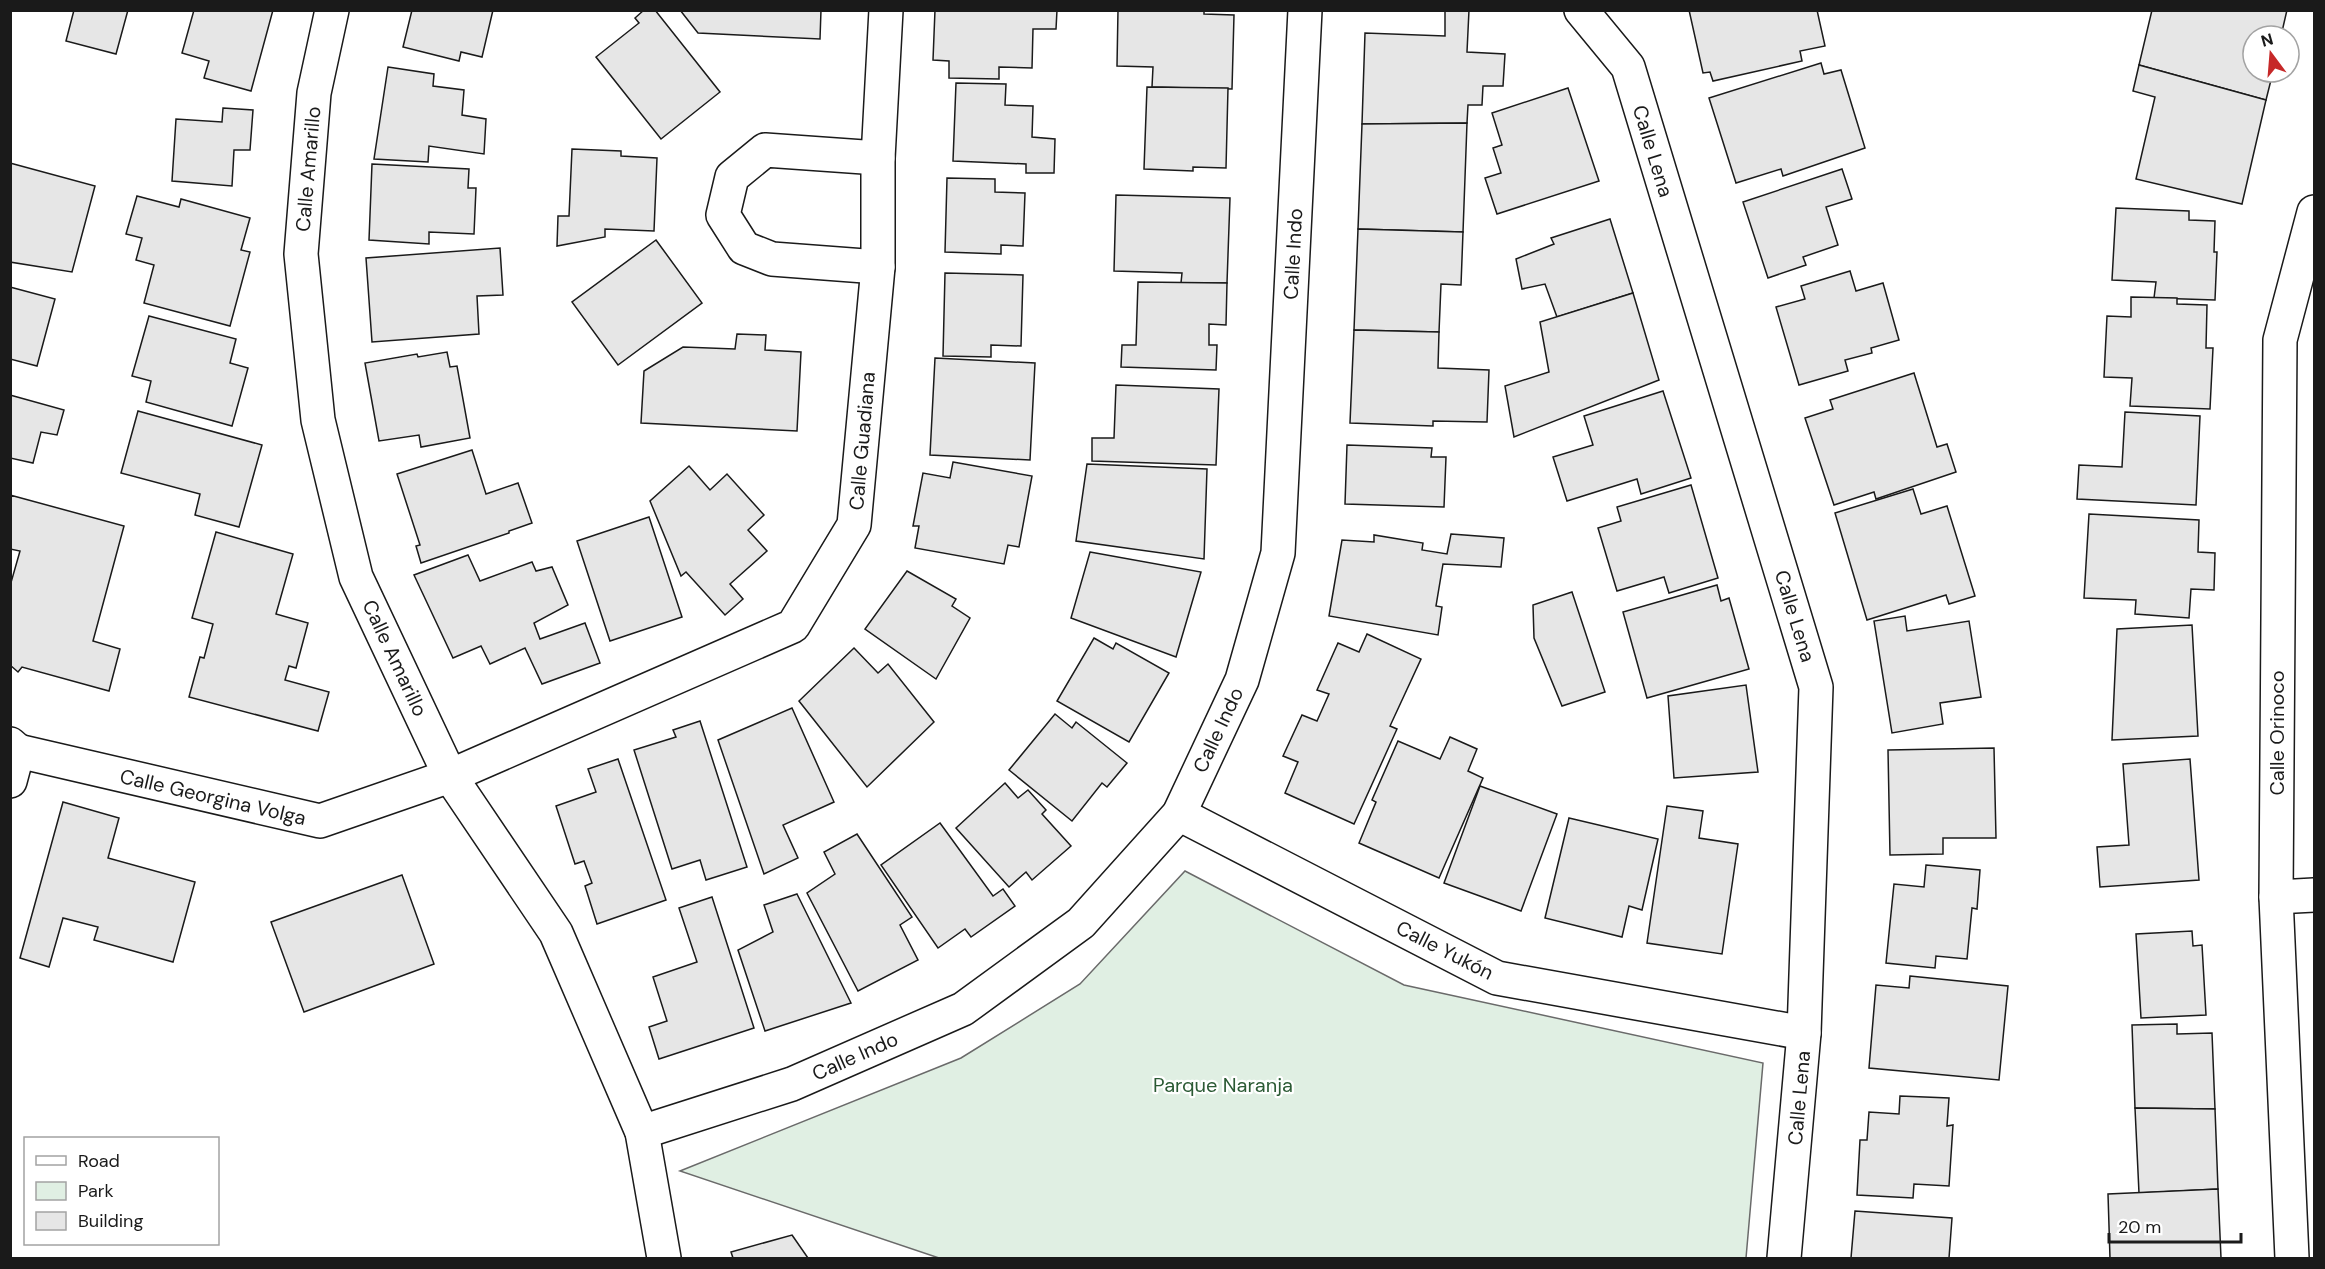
<svg xmlns="http://www.w3.org/2000/svg" width="2325" height="1269" viewBox="0 0 2325 1269" font-family="'DM Sans',sans-serif">
  <style>
    .green { fill: #e0efe3; stroke: #6a6a6a; stroke-width: 1.5 }
    .building { fill: #e6e6e6; stroke: #1a1a1a; stroke-width: 1.5 }
    .lines { fill: none; stroke-linecap: round; stroke-linejoin: round }
    .street-casing { stroke: #1a1a1a; stroke-width: 36 }
    .secondary-casing { stroke: #1a1a1a; stroke-width: 36 }
    .street { stroke: #fff; stroke-width: 33 }
    .secondary { stroke: #fff; stroke-width: 33 }
    .labels { text-anchor: middle; stroke-width: 4.5; stroke-linejoin: round; paint-order: stroke }
    .street-label { font-size: 20px; fill: #1a1a1a; stroke: #fff }
    .park-label { font-size: 20px; fill: #2b5a34; stroke: #fff }
  </style>
  <rect width="100%" height="100%" fill="#fff"/>
  <path class="green" d="M1185,871l219,114 359,78 -17,195h-807l-259,-87 281,-113 119,-74z"/>
  <g class="building">
    <path d="M74,10h54l-12,44 -50,-13z"/>
    <path d="M194,10h79l-22,81 -47,-13 5,-17 -27,-8z"/>
    <path d="M412,10h81l-11,47 -21,-5 -2,9 -56,-14z"/>
    <path d="M644,10h11l65,82 -59,47 -65,-82 43,-34 -4,-5z"/>
    <path d="M680,10h141l-1,29 -122,-6z"/>
    <path d="M935,10h122l-1,19h-23l-1,39 -33,-1v12l-50,-1v-17l-16,-1z"/>
    <path d="M1118,10h86v4l30,1 -2,74 -80,-2 1,-20 -36,-1z"/>
    <path d="M1445,10h24l-2,42 38,2 -2,32h-20l-1,19h-14l-1,18 -105,1 3,-91 80,3z"/>
    <path d="M1689,10h128l8,36 -25,5 2,10 -89,20 -3,-9 -7,1z"/>
    <path d="M2152,10h135l-6,26h-28v36h20l-7,28 -127,-35z"/>
    <path d="M1821,63l3,11 17,-4 24,78 -82,28 -2,-7 -45,14 -27,-85z"/>
    <path d="M2139,65l127,35 -24,104 -106,-25 19,-82 -22,-6z"/>
    <path d="M388,67l46,7 -1,12 31,4 -2,25 24,4 -2,35 -55,-8 -1,16 -54,-3z"/>
    <path d="M956,83l50,1 -1,21 28,1 -1,31 23,2 -1,34h-28v-9l-73,-3z"/>
    <path d="M1147,87l81,1 -2,80 -33,-1v4l-49,-2z"/>
    <path d="M1568,88l31,93 -102,33 -12,-36 16,-5 -8,-25 9,-3 -10,-32z"/>
    <path d="M223,108l30,2 -3,40h-16l-2,36 -60,-5 4,-62 46,3z"/>
    <path d="M1467,123l-4,109 -105,-3 4,-105z"/>
    <path d="M572,149l49,2v5l36,2 -3,73 -49,-2v8l-48,9 1,-30h11z"/>
    <path d="M10,163l85,23 -23,86 -62,-10z"/>
    <path d="M372,164l97,5 -1,19h8l-2,46 -45,-2v12l-60,-4z"/>
    <path d="M1842,169l10,30 -26,8 12,38 -35,12 3,8 -38,13 -25,-76z"/>
    <path d="M947,178l48,1v13l30,1 -2,53 -22,-1v9l-56,-2z"/>
    <path d="M1116,195l114,3 -3,85h-46l1,-10 -68,-2z"/>
    <path d="M137,196l42,11 2,-8 69,19 -9,32 9,2 -20,74 -86,-23 10,-38 -18,-5 6,-22 -16,-4z"/>
    <path d="M2116,208l73,3v9l26,1 -1,31h3l-2,48 -61,-2 2,-16 -44,-2z"/>
    <path d="M1610,219l23,74 -76,24 -12,-33 -23,5 -6,-30 38,-15 -3,-6z"/>
    <path d="M1358,229l105,3 -2,53 -20,-1 -2,48 -85,-2z"/>
    <path d="M656,240l46,63 -84,62 -46,-63z"/>
    <path d="M500,248l3,47 -26,1 2,38 -107,8 -6,-84z"/>
    <path d="M1850,271l6,20 27,-8 16,57 -28,8 1,5 -27,7 3,11 -49,14 -23,-78 29,-8 -4,-13z"/>
    <path d="M945,273l78,2 -2,71 -30,-1v12l-48,-1z"/>
    <path d="M1138,282l89,1 -1,42 -17,-1v21h8l-1,25 -95,-3 1,-22h14z"/>
    <path d="M10,287l45,12 -18,67 -27,-7z"/>
    <path d="M1633,293l26,87 -145,57 -9,-51 44,-14 -9,-50z"/>
    <path d="M2131,297l46,1v6l30,1 -1,43h7l-3,61 -80,-3 2,-28 -28,-1 3,-61 24,1z"/>
    <path d="M149,316l87,23 -6,24 18,5 -16,58 -86,-24 5,-21 -19,-5z"/>
    <path d="M1354,330l85,2 -1,36 51,2 -2,52 -54,-1v5l-83,-3z"/>
    <path d="M737,334l29,1 -1,15 36,2 -4,79 -156,-8 3,-52 39,-24 52,2z"/>
    <path d="M447,352l3,15 7,-1 13,72 -49,9 -2,-12 -40,6 -14,-78 52,-9 1,3z"/>
    <path d="M935,358l100,5 -5,97 -100,-5z"/>
    <path d="M1914,373l23,74 10,-3 9,28 -80,27 -2,-7 -40,13 -29,-87 28,-9 -3,-9z"/>
    <path d="M1116,385l103,4 -3,76 -124,-4v-23h22z"/>
    <path d="M1663,391l28,87 -50,16 -4,-15 -70,22 -14,-44 40,-12 -9,-29z"/>
    <path d="M10,395l54,15 -7,25 -16,-3 -8,31 -23,-5z"/>
    <path d="M138,411l124,34 -23,82 -44,-12 5,-21 -79,-21z"/>
    <path d="M2125,412l75,4 -4,89 -119,-6 2,-34 43,2z"/>
    <path d="M1347,445l85,3 -1,9h15l-2,50 -99,-3z"/>
    <path d="M472,450l14,44 32,-11 14,40 -23,8v2l-88,30 -5,-17 4,-1 -23,-71z"/>
    <path d="M953,462l79,14 -13,71 -11,-2 -4,19 -89,-16 4,-22h-6l10,-53 27,5z"/>
    <path d="M1087,464l120,5 -3,90 -128,-18z"/>
    <path d="M689,466l21,24 17,-16 37,41 -16,15 19,21 -37,33 13,15 -18,16 -39,-43 -5,4 -31,-75z"/>
    <path d="M1691,485l27,93 -49,15 -5,-16 -47,14 -19,-63 23,-7 -4,-14z"/>
    <path d="M1913,489l8,25 26,-8 28,90 -26,8 -3,-9 -79,25 -32,-107z"/>
    <path d="M10,495l114,31 -31,115 27,8 -11,42 -87,-24 -4,5 -8,-7v-79l10,-35 -10,-2z"/>
    <path d="M2089,514l110,6 -1,32 17,1 -1,37 -23,-1 -2,29 -54,-4 1,-14 -52,-2z"/>
    <path d="M649,517l33,100 -72,24 -33,-100z"/>
    <path d="M216,532l77,22 -17,60 32,9 -12,45 -7,-2 -4,14 44,12 -11,39 -129,-34 11,-40 4,1 9,-34 -21,-6z"/>
    <path d="M1451,534l53,4 -3,29 -58,-3 -7,42 6,1 -4,28 -109,-19 13,-76 32,2v-7l49,8 -1,7 25,4z"/>
    <path d="M1090,552l111,20 -25,85 -105,-39z"/>
    <path d="M468,555l12,26 52,-19 4,9 16,-4 16,38 -34,18 6,16 45,-16 15,40 -58,21 -17,-36 -35,16 -9,-18 -28,12 -39,-83z"/>
    <path d="M907,571l49,28 -4,7 18,12 -34,61 -71,-50z"/>
    <path d="M1717,585l4,16 8,-3 20,71 -102,29 -24,-86z"/>
    <path d="M1572,592l33,100 -43,14 -28,-68 -1,-33z"/>
    <path d="M1905,616l2,15 62,-10 12,76 -41,6 3,21 -51,9 -18,-112z"/>
    <path d="M2192,625l6,111 -86,4 5,-111z"/>
    <path d="M1367,634l54,25 -31,67 7,3 -43,95 -69,-31 13,-31 -15,-6 19,-41 15,6 12,-27 -12,-4 21,-47 21,9z"/>
    <path d="M1094,638l19,11 3,-6 53,30 -40,69 -72,-41z"/>
    <path d="M854,648l24,25 10,-9 46,58 -67,65 -68,-86z"/>
    <path d="M1746,685l12,87 -84,6 -6,-82z"/>
    <path d="M792,708l42,94 -51,23 15,33 -34,16 -46,-134z"/>
    <path d="M1055,714l17,14 4,-6 51,41 -20,24 -5,-4 -30,38 -63,-51z"/>
    <path d="M700,721l47,146 -41,13 -6,-20 -28,9 -38,-119 42,-13 -3,-7z"/>
    <path d="M1450,737l27,12 -9,22 15,7 -44,100 -80,-35 17,-41 -4,-2 26,-59 42,18z"/>
    <path d="M1994,748l2,90h-53v16l-53,1 -2,-105z"/>
    <path d="M618,759l48,141 -69,24 -12,-38 7,-3 -8,-22 -9,3 -19,-58 40,-14 -8,-23z"/>
    <path d="M2190,759l9,121 -99,7 -3,-40 32,-2 -6,-81z"/>
    <path d="M1005,783l13,15 10,-8 18,20 -4,4 29,32 -39,34 -6,-8 -17,15 -53,-59z"/>
    <path d="M1480,786l77,28 -36,97 -77,-28z"/>
    <path d="M63,802l56,16 -11,40 87,24 -22,80 -79,-22 4,-13 -35,-9 -14,49 -29,-9z"/>
    <path d="M1667,806l36,5 -4,27 39,6 -16,110 -75,-11z"/>
    <path d="M1569,818l89,21 -16,71 -13,-4 -7,31 -77,-19z"/>
    <path d="M940,823l53,73 10,-7 12,17 -44,31 -6,-8 -27,19 -57,-83z"/>
    <path d="M857,834l55,83 -12,8 18,35 -60,31 -51,-98 28,-19 -11,-22z"/>
    <path d="M1926,865l54,5 -3,39 -5,-1 -5,51 -31,-3 -1,12 -49,-5 8,-79 30,3z"/>
    <path d="M402,875l32,89 -130,48 -33,-90z"/>
    <path d="M797,894l54,109 -86,28 -27,-81 35,-18 -9,-27z"/>
    <path d="M712,897l42,131 -95,31 -10,-32 18,-6 -14,-44 44,-15 -18,-54z"/>
    <path d="M2192,931l1,15 9,-1 4,70 -65,3 -5,-84z"/>
    <path d="M1910,976l98,10 -9,94 -130,-12 7,-83 33,3z"/>
    <path d="M2177,1024v10l35,-1 3,76 -80,-1 -3,-83z"/>
    <path d="M1900,1096l49,2 -2,28 6,-1 -4,61 -35,-2 -1,14 -56,-3 3,-55h7l2,-28 30,2z"/>
    <path d="M2135,1108l80,1 3,80 -79,4z"/>
    <path d="M2218,1189l3,69h-111l-2,-64z"/>
    <path d="M1855,1211l97,7 -3,40h-98z"/>
    <path d="M792,1235l16,23h-75l-2,-6z"/>
  </g>
  <g class="lines">
    <g class="street-casing">
      <g id="street">
        <path d="M332,10l-18,83 -13,161 17,166 38,157 94,199 106,157 86,199 22,126"/>
        <path d="M1581,10l47,57 188,620 -12,346 -20,225"/>
        <path d="M878,267l-106,-8 -28,-11 -21,-33 9,-38 33,-27 113,8"/>
        <path d="M18,751l302,70 130,-45 343,-150 61,-101 24,-258v-109l8,-148"/>
        <path d="M1179,814l318,164 307,55"/>
        <path d="M2276,897l38,-2"/>
        <path d="M642,1132l150,-48 171,-75 118,-86 98,-109 63,-134 36,-127 27,-543"/>
        <path d="M2292,1258l-16,-361 4,-557 34,-128"/>
      </g>
    </g>
    <g class="secondary-casing">
      <path id="secondary" d="M10,744l8,7 -8,30"/>
    </g>
    <use href="#street" class="street"/>
    <use href="#secondary" class="secondary"/>
  </g>
  <g class="labels">
    <g class="street-label">
      <text transform="translate(1653 151) rotate(73)" y="7">Calle Lena</text>
      <text transform="translate(308 169) rotate(-85)" y="7">Calle Amarillo</text>
      <text transform="translate(1293 254) rotate(-87)" y="7">Calle Indo</text>
      <text transform="translate(862 441) rotate(-85)" y="7">Calle Guadiana</text>
      <text transform="translate(1795 616) rotate(73)" y="7">Calle Lena</text>
      <text transform="translate(395 658) rotate(65)" y="7">Calle Amarillo</text>
      <text transform="translate(1218 730) rotate(-65)" y="7">Calle Indo</text>
      <text transform="translate(2277 733) rotate(-90)" y="7">Calle Orinoco</text>
      <text transform="translate(213 797) rotate(13)" y="7">Calle Georgina Volga</text>
      <text transform="translate(1445 950) rotate(27)" y="7">Calle Yukón</text>
      <text transform="translate(855 1056) rotate(-24)" y="7">Calle Indo</text>
      <text transform="translate(1799 1098) rotate(-85)" y="7">Calle Lena</text>
    </g>
    <g class="park-label">
      <text x="1223" y="1092">Parque Naranja</text>
    </g>
  </g>
  <rect width="2325" height="1269" fill="none" stroke="#1a1a1a" stroke-width="24"/>
  <rect x="24" y="1137" width="195" height="108" fill="#ffffff" stroke="#a3a3a3" stroke-width="1.5"/>
  <rect x="36" y="1156" width="30" height="9" fill="#ffffff" stroke="#a3a3a3" stroke-width="1.5"/>
  <text x="78" y="1167" font-size="18" fill="#1a1a1a">Road</text>
  <rect x="36" y="1182" width="30" height="18" fill="#e0efe3" stroke="#a3a3a3" stroke-width="1.5"/>
  <text x="78" y="1197" font-size="18" fill="#1a1a1a">Park</text>
  <rect x="36" y="1212" width="30" height="18" fill="#e6e6e6" stroke="#a3a3a3" stroke-width="1.5"/>
  <text x="78" y="1227" font-size="18" fill="#1a1a1a">Building</text>
  <g transform="translate(2271 54) rotate(344)"><circle r="28" fill="#ffffff" stroke="#a3a3a3" stroke-width="1.5"/>
  <path d="M0-4.5L10 22L0 15L-10 22Z" fill="#c62828"/>
  <text y="-9" font-size="16" font-weight="bold" text-anchor="middle" fill="#1a1a1a">N</text>
  </g>
  <path d="M2109 1233v9h132v-9" fill="none" stroke="#1a1a1a" stroke-width="3"/>
  <text x="2118" y="1233" font-size="18" fill="#1a1a1a" stroke="#ffffff" stroke-width="4.5" paint-order="stroke">20 m</text>
</svg>
